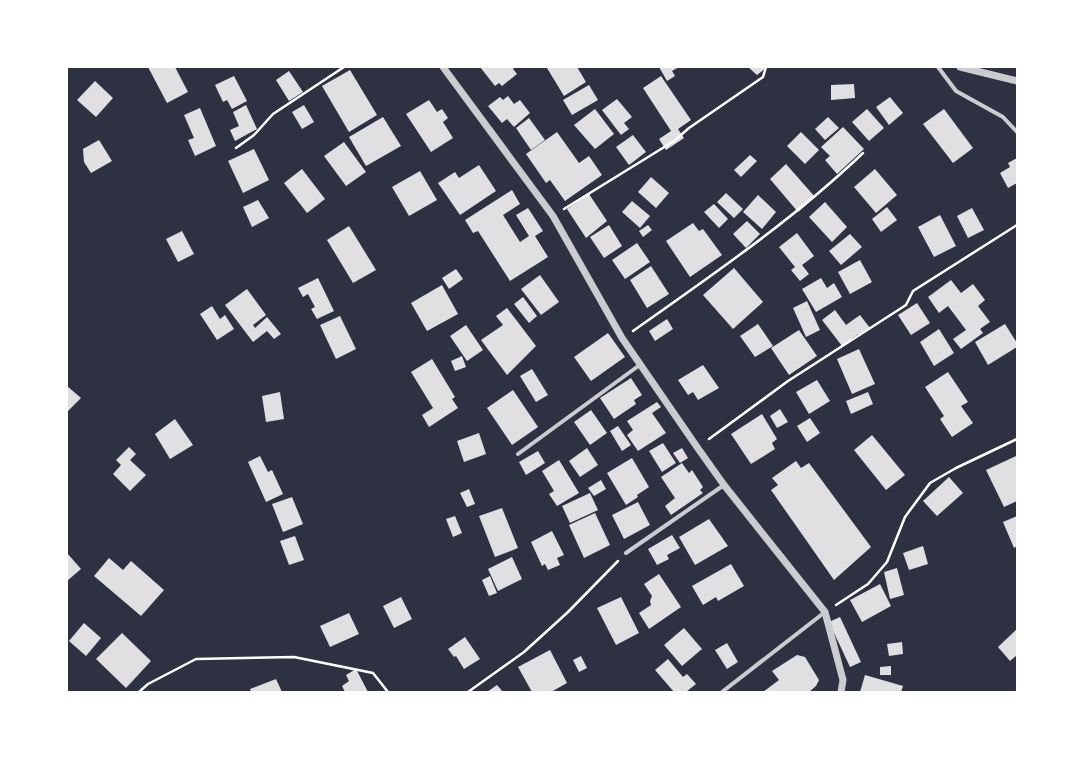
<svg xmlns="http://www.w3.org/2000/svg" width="1084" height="759" viewBox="0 0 1084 759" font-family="'Zilla Slab',serif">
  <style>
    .building { fill: #e0e0e3 }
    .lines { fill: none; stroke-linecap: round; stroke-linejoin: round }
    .path { stroke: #fff; stroke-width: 2.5 }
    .minor { stroke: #caccd0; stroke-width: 4 }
    .tertiary { stroke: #caccd0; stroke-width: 7 }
  </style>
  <rect width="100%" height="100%" fill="#2d3142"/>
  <g class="building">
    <path d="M148,67h27l13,25 -21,11z"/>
    <path d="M480,67h35l-2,2 4,5 -15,12 -3,-3 -4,3z"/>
    <path d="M548,67h29l9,15 -22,14 -17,-28z"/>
    <path d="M659,67h20l-7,4 3,5 -8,5z"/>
    <path d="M748,67h19l-10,8z"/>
    <path d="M350,70l27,45 -28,17 -27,-46z"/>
    <path d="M289,71l14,21 -14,9 -13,-21z"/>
    <path d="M234,76l13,25 -15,8 -5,-9 -4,2 -8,-17z"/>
    <path d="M661,76l30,44 -13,9 6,9 -18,12 -7,-11 12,-8 -28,-43z"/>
    <path d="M95,81l18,17 -17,19 -19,-17z"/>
    <path d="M854,84l1,14 -24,2v-15z"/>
    <path d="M589,85l9,15 -26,15 -9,-15z"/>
    <path d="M508,96l6,8 6,-4 10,13 -16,14 -7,-8 -5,4 -14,-17 12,-9 3,3z"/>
    <path d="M890,97l13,16 -14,12 -13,-18z"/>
    <path d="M617,99l15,18 -8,6 5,6 -8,6 -19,-25z"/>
    <path d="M429,100l8,12 5,-3 6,9 -5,4 10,16 -22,14 -25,-38z"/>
    <path d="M246,105l11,24 -22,12 -5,-11 9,-4 -6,-14z"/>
    <path d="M304,105l10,17 -12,7 -10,-17z"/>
    <path d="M200,108l16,38 -21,10 -7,-16 6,-2 -10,-23z"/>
    <path d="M595,109l19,25 -19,15 -21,-24z"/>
    <path d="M867,109l17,19 -15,13 -17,-19z"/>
    <path d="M944,109l29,39 -20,15 -30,-39z"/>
    <path d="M383,117l18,29 -35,20 -17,-29z"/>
    <path d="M828,117l11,11 -14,12 -10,-11z"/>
    <path d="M529,118l16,22 -14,10 -15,-22z"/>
    <path d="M843,127l21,22 -27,25 -12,-14 5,-4 -9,-9z"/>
    <path d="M557,132l22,31 10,-7 13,19 -37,26 -15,-21 -4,3 -20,-29z"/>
    <path d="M801,132l18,18 -14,14 -18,-18z"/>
    <path d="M633,135l13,17 -17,13 -13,-18z"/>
    <path d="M99,140l13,21 -21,12 -7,-11 -1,-13z"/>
    <path d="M344,142l22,30 -20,14 -22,-30z"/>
    <path d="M254,149l15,31 -26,13 -15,-32z"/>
    <path d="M750,155l7,6 -16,16 -7,-7z"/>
    <path d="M1017,158v25l-9,5 -8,-15 10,-6 -2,-4z"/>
    <path d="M786,164l29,33 -17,15 -28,-33z"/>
    <path d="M479,165l17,26 -36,24 -22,-32 17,-11 4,6z"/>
    <path d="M302,169l23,30 -18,14 -23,-30z"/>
    <path d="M875,169l22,26 -21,18 -22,-26z"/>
    <path d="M420,171l17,29 -28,16 -17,-29z"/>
    <path d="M651,177l18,16 -13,15 -18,-16z"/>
    <path d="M512,190l8,14 -17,11 17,27 9,-6 -13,-21 12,-7 15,23 -8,5 13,21 -38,24 -32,-50 -5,2 -8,-13z"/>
    <path d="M726,193l17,16 -9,9 -17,-16z"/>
    <path d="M589,194l18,27 -21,17 -19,-29z"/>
    <path d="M758,195l18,17 -14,17 -19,-17z"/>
    <path d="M258,200l11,18 -17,9 -9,-20z"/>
    <path d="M632,201l18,15 -10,12 -18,-16z"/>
    <path d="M825,202l22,25 -15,15 -23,-25z"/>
    <path d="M714,204l14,15 -9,9 -15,-16z"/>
    <path d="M887,207l10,13 -16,12 -9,-13z"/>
    <path d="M972,208l12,22 -16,8 -11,-22z"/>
    <path d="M940,215l16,31 -22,11 -16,-30z"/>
    <path d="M747,221l13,13 -14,14 -13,-14z"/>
    <path d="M693,223l6,8 4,-2 19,26 -32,22 -24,-36z"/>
    <path d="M609,225l13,21 -18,12 -14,-21z"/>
    <path d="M648,225l4,5 -9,7 -4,-6z"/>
    <path d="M349,226l27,44 -23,13 -26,-43z"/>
    <path d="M182,231l12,23 -16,8 -12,-23z"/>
    <path d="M797,233l17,23 -12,9 7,9 -9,7 -9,-11 4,-3 -16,-20z"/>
    <path d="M850,234l12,13 -21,18 -12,-14z"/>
    <path d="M637,243l13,19 -25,17 -13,-19z"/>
    <path d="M860,260l12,22 -22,12 -12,-22z"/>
    <path d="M651,266l18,28 -22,14 -17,-28z"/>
    <path d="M734,268l29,34 -30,27 -30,-34z"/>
    <path d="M456,269l7,10 -14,10 -7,-11z"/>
    <path d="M540,275l19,27 -18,13 -20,-26z"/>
    <path d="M318,278l16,33 -17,8 -6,-10 4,-2 -7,-13 -5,3 -5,-9z"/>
    <path d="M821,278l6,10 7,-5 8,14 -26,15 -14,-23z"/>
    <path d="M951,280l10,13 12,-9 12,16 -7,6 12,16 -10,7 3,4 -22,16 -8,-10 13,-9 -18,-24 -9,7 -11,-16z"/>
    <path d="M442,285l16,29 -31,17 -16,-28z"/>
    <path d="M247,289l19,26 -13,10 2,3 12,-11 14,17 -7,5 -7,-8 -14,11 -28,-37z"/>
    <path d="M523,297l14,19 -8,7 -15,-19z"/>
    <path d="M807,301l13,29 -14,7 -13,-29z"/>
    <path d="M917,303l13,20 -19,12 -13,-20z"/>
    <path d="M212,306l8,13 5,-4 9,14 -17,11 -17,-26z"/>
    <path d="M507,308l29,38 -29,29 -26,-35 22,-15 -7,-9z"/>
    <path d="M835,310l11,15 14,-10 10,13 -10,8 -2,-2 -16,12 -20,-26z"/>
    <path d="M340,316l16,33 -20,10 -16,-34z"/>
    <path d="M667,319l6,10 -18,12 -6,-10z"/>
    <path d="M758,324l15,22 -18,11 -15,-21z"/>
    <path d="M1005,324l12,19v4l-29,18 -13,-23z"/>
    <path d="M466,325l17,25 -16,11 -17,-25z"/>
    <path d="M939,329l15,24 -20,13 -14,-24z"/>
    <path d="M799,330l18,26 -28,19 -18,-27z"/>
    <path d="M608,333l17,24 -34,24 -17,-24z"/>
    <path d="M859,349l16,35 -23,10 -15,-35z"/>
    <path d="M462,356l4,11 -11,4 -4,-10z"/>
    <path d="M432,359l23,38 -3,2 6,9 -29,19 -7,-12 11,-7 -22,-36z"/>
    <path d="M703,365l16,23 -21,12 -5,-8 -5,3 -10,-15z"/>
    <path d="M532,369l16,26 -12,7 -16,-26z"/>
    <path d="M948,372l20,30 -7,4 12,17 -21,14 -12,-18 4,-3 -19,-29z"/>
    <path d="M631,378l11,17 -8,5 2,4 -22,15 -14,-21z"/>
    <path d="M817,380l13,21 -21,13 -13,-22z"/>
    <path d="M67,386l14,12 -14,14z"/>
    <path d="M513,390l25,37 -26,18 -25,-37z"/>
    <path d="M280,392l4,27 -18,3 -4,-26z"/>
    <path d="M868,392l5,12 -22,10 -5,-13z"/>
    <path d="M657,402l4,5 -9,6 14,20 -28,18 -11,-16 6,-5 -6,-9z"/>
    <path d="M780,409l8,13 -11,6 -7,-12z"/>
    <path d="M591,410l16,23 -17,12 -16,-23z"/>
    <path d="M762,414l15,25 -5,4 3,6 -24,15 -20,-30z"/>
    <path d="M810,418l10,15 -13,9 -10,-16z"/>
    <path d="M175,419l18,26 -23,14 -15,-25z"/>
    <path d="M618,426l13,19 -9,6 -12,-20z"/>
    <path d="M479,433l7,21 -22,8 -7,-21z"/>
    <path d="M872,435l33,40 -19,15 -32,-40z"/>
    <path d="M663,443l13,20 -14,9 -13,-21z"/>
    <path d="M129,447l7,7 -6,6 16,15 -16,16 -17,-17 8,-9 -5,-5z"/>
    <path d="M587,448l11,17 -18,12 -11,-16z"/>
    <path d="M682,448l6,10 -8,5 -7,-10z"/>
    <path d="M538,451l7,12 -19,12 -7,-13z"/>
    <path d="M260,456l8,16 4,-2 11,24 -17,8 -18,-40z"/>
    <path d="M1016,456l1,45 -13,6 -18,-37z"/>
    <path d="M632,458l17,29 -12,8 1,2 -12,8 -19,-32z"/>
    <path d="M559,460l20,33 -22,13 -8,-12 5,-3 -12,-20z"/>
    <path d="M796,461l5,7 8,-5 62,84 -37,33 -63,-90 7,-5 -6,-7z"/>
    <path d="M682,463l7,10 3,-3 11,17 -3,3 3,3 -32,22 -6,-9 10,-8 -14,-21z"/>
    <path d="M949,477l14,16 -26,23 -14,-15z"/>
    <path d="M601,480l5,9 -12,7 -6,-8z"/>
    <path d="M469,489l6,15 -8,3 -7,-14z"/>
    <path d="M590,493l8,17 -28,13 -8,-17z"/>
    <path d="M292,497l11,27 -20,8 -11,-28z"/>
    <path d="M638,502l12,23 -26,14 -12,-24z"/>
    <path d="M502,508l16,40 -23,9 -16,-41z"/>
    <path d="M595,513l15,32 -26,13 -15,-33z"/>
    <path d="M455,516l7,17 -9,4 -7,-18z"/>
    <path d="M1017,516v30l-3,2 -11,-26z"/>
    <path d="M709,519l19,27 -33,19 -16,-28z"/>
    <path d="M552,531l12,24 -7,3 3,7 -12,5 -3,-6 -3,2 -11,-24z"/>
    <path d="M672,535l8,13 -13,7 2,4 -12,6 -9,-16z"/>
    <path d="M295,536l9,24 -15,5 -9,-24z"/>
    <path d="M923,546l5,18 -19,6 -6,-17z"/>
    <path d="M67,553l14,16 -14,12z"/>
    <path d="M512,557l10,22 -24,12 -10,-22z"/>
    <path d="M109,558l14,12 8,-9 33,29 -23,26 -47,-40z"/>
    <path d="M731,564l13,22 -26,15 -2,-4 -13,8 -11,-19z"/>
    <path d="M897,568l7,27 -14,4 -6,-27z"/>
    <path d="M659,574l22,33 -32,22 -10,-16 12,-8 -1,-4 2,-5 -8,-12z"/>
    <path d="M490,576l7,17 -8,3 -7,-16z"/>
    <path d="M880,584l11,22 -29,16 -12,-22z"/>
    <path d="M401,597l11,22 -18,9 -11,-22z"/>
    <path d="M621,597l18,36 -23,12 -19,-37z"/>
    <path d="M349,613l10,21 -29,13 -10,-21z"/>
    <path d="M840,617l21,45 -11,5 -21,-45z"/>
    <path d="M84,623l17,15 -15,18 -17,-15z"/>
    <path d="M684,628l18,21 -20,17 -18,-21z"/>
    <path d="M1017,629v26l-7,6 -12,-14z"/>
    <path d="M122,633l29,28 -25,27 -30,-29z"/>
    <path d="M465,637l15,22 -16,10 -8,-13 -2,1 -6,-8z"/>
    <path d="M902,642l1,12 -14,2 -2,-12z"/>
    <path d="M727,643l11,19 -11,7 -12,-19z"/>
    <path d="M550,650l17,33 -16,9h-19l-14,-25z"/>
    <path d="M797,655l8,2 14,23 -3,6 -7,6h-46l16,-12 -7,-9z"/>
    <path d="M581,656l6,12 -8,4 -6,-12z"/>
    <path d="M668,659l15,18 4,-3 9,10 -10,8h-12l-19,-22z"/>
    <path d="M891,666v9h-11v-8z"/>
    <path d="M356,669l12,23h-23l-3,-6 7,-5 -3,-6z"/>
    <path d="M865,675l38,11 -2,6h-41z"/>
    <path d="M276,679l6,13h-31l-1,-3z"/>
    <path d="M497,685l6,7h-16z"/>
  </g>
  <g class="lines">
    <g class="path">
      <path d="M236,148l18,-13 19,-21 71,-47"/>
      <path d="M564,209l110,-68 15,-13 74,-51 3,-10"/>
      <path d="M633,331c79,-56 160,-111 230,-178"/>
      <path d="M709,439l79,-58 118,-76 7,-14 104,-66"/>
      <path d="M836,605l32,-21 19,-22 18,-45 25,-34 26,-15 61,-29"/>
      <path d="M139,692l9,-8 48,-25 98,-2 79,16 15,19"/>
      <path d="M468,692l56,-40 44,-40 50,-51"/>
    </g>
    <g class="minor">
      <path d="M938,67l18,24 47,26 14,15"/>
      <path d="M518,454l123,-90"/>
      <path d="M626,553l98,-68"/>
      <path d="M722,692l103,-80"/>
    </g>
    <g class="tertiary">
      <path d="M443,67l110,149 69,122 75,109 27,38 101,127 18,68 -2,12"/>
      <path d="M960,67l57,14"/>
    </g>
  </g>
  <rect width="1084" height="759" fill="none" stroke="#ffffff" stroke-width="136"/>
</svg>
